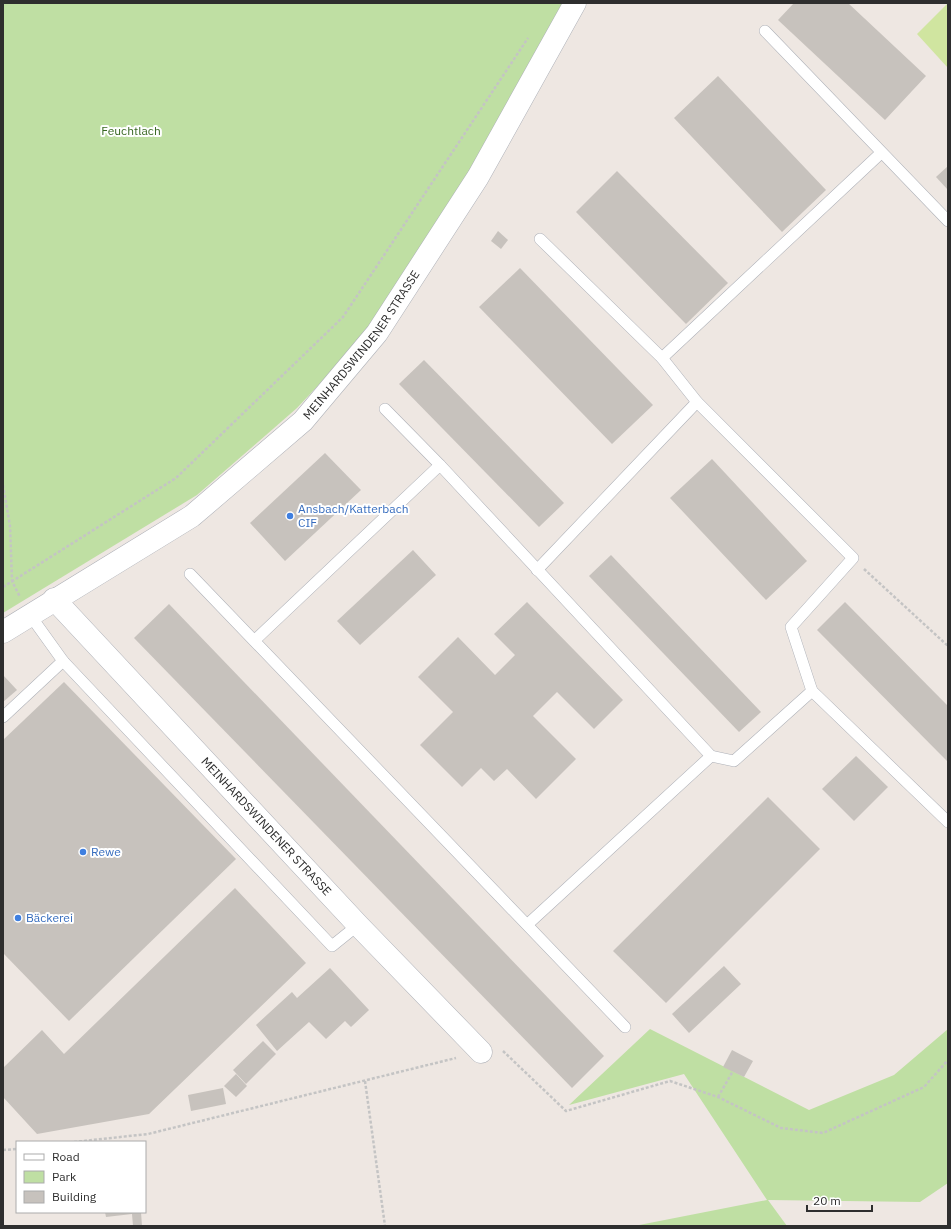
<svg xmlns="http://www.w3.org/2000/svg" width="951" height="1229" viewBox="0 0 951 1229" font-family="'IBM Plex Sans',sans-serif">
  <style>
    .green { fill: #bfdfa3 }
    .pitch { fill: #d0e5a0 }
    .building { fill: #c7c2bd }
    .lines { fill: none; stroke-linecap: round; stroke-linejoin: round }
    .service-casing { stroke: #aeb1b8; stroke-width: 12 }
    .minor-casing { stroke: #aeb1b8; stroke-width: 23 }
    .tertiary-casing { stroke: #aeb1b8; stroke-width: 23 }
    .path { stroke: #c4c4c4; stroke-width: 2.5; stroke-dasharray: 3 2; stroke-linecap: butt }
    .service { stroke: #fff; stroke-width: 11 }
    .minor { stroke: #fff; stroke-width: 22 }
    .tertiary { stroke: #fff; stroke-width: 22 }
    .shop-dot { fill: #3f7fe0; stroke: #fff; stroke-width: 1.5 }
    .labels { text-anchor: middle; stroke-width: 4; stroke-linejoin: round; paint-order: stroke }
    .park-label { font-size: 12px; fill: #386721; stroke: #fff }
    .street-label { font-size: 12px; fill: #2e2e2e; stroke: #fff }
    .shop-label { font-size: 12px; fill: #366cbe; stroke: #fff; text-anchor: start }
  </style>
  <rect width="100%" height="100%" fill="#eee7e2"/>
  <g class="green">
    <path d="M3,3h564l-95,176 -99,148 -76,81 -100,87 -194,118z"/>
    <path d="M650,1029l159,81 85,-35 54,-46v154l-28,19 -152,-2 19,26h-153l133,-26 -83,-126 -115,31z"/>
  </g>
  <path class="pitch" d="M948,3v65l-31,-34z"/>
  <g class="building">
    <path d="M794,3h54l78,73 -41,44 -107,-100z"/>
    <path d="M718,76l108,114 -44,42 -108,-114z"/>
    <path d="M948,166v24l-12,-13z"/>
    <path d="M617,171l111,112 -42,41 -110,-112z"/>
    <path d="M498,231l10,9 -7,9 -10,-8z"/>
    <path d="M520,268l133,137 -41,39 -133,-137z"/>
    <path d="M424,360l140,143 -25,24 -140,-143z"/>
    <path d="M325,453l36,37 -76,71 -35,-38z"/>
    <path d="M712,459l95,102 -41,39 -96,-102z"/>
    <path d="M413,550l23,25 -76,70 -23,-24z"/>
    <path d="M611,555l150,157 -22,20 -150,-156z"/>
    <path d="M527,602l96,98 -29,29 -37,-37 -24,24 43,43 -40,40 -29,-30 -13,12 -13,-13 -19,19 -42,-42 33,-33 -35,-35 40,-40 37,38 20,-20 -21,-21z"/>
    <path d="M845,602l103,104v56l-131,-132z"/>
    <path d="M169,604l435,452 -32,32 -438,-450z"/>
    <path d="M3,675l14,15 -14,12z"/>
    <path d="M64,682l172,177 -167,162 -66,-68v-213z"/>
    <path d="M856,756l32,31 -34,34 -32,-32z"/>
    <path d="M768,797l52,52 -154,154 -53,-52z"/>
    <path d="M235,888l71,75 -157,151 -112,20 -34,-37v-29l39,-38 22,24z"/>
    <path d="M724,966l17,18 -52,49 -17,-19z"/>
    <path d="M330,968l39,42 -18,17 -6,-6 -19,18 -17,-17 -32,29 -21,-26 36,-33 5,6z"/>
    <path d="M263,1041l13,13 -30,30 -13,-14z"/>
    <path d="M732,1050l21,11 -9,16 -21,-10z"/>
    <path d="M236,1074l11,12 -11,11 -12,-11z"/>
    <path d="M223,1088l3,16 -35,7 -3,-16z"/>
    <path d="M105,1212h36l1,14h-9l-1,-12 -26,3z"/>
  </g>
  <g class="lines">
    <g class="service-casing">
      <g id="service">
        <path d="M765,31l183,190"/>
        <path d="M662,358l219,-205"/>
        <path d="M385,409l55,56"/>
        <path d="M537,570l160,-168"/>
        <path d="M190,574l435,453"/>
        <path d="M255,640l185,-175 271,291"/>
        <path d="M63,661l269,285 26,-21"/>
        <path d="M812,691l136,131"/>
        <path d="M3,717l60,-56 -33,-46"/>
        <path d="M528,924l183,-168 23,5 78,-70 -21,-64 62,-69 -156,-156 -35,-44 -122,-119"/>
      </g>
    </g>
    <g class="minor-casing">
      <g id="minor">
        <path id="s1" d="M54,599l304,326 123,127"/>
      </g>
    </g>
    <g class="tertiary-casing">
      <g id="tertiary">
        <path id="s2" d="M3,632l189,-116 111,-95 74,-88 101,-156 97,-174"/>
      </g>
    </g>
    <g class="path">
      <path d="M3,485l7,41 2,55 8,16"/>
      <path d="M864,569l84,77"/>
      <path d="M3,587l173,-109 167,-161 185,-279"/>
      <path d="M503,1051l63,60 104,-30 48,16 63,31 42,5 101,-46 24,-27"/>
      <path d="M365,1081l20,145"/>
      <path d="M718,1097l15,-26"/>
      <path d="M74,1142l74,-8 308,-76"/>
      <path d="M3,1150l14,-1"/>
    </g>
    <use href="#service" class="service"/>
    <use href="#minor" class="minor"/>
    <use href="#tertiary" class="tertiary"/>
  </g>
  <g class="shop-dot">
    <circle cx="290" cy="516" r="4"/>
    <circle cx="83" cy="852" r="4"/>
    <circle cx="18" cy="918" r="4"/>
  </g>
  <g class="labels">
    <g class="park-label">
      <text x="131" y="135">Feuchtlach</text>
    </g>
    <g class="street-label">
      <text dy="4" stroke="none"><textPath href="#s2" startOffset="464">MEINHARDSWINDENER STRASSE</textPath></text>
      <text dy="4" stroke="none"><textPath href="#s1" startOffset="311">MEINHARDSWINDENER STRASSE</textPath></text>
    </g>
    <g class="shop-label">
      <text x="298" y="513">Ansbach/Katterbach<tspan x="298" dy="14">CIF</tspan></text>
      <text x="91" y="856">Rewe</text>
      <text x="26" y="922">Bäckerei</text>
    </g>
  </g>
  <rect width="951" height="1229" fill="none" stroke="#2e2e2e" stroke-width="8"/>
  <rect x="16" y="1141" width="130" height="72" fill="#ffffff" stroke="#ababab"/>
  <rect x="24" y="1154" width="20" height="6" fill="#ffffff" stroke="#ababab"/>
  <text x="52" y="1161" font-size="12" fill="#2e2e2e">Road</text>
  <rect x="24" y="1171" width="20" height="12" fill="#bfdfa3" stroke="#ababab"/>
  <text x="52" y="1181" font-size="12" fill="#2e2e2e">Park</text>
  <rect x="24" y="1191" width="20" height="12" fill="#c7c2bd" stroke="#ababab"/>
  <text x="52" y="1201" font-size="12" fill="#2e2e2e">Building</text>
  <path d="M807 1205v6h65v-6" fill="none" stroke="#2e2e2e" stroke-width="2"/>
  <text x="813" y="1205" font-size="12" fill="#2e2e2e" stroke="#ffffff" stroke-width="3" paint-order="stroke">20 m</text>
</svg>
